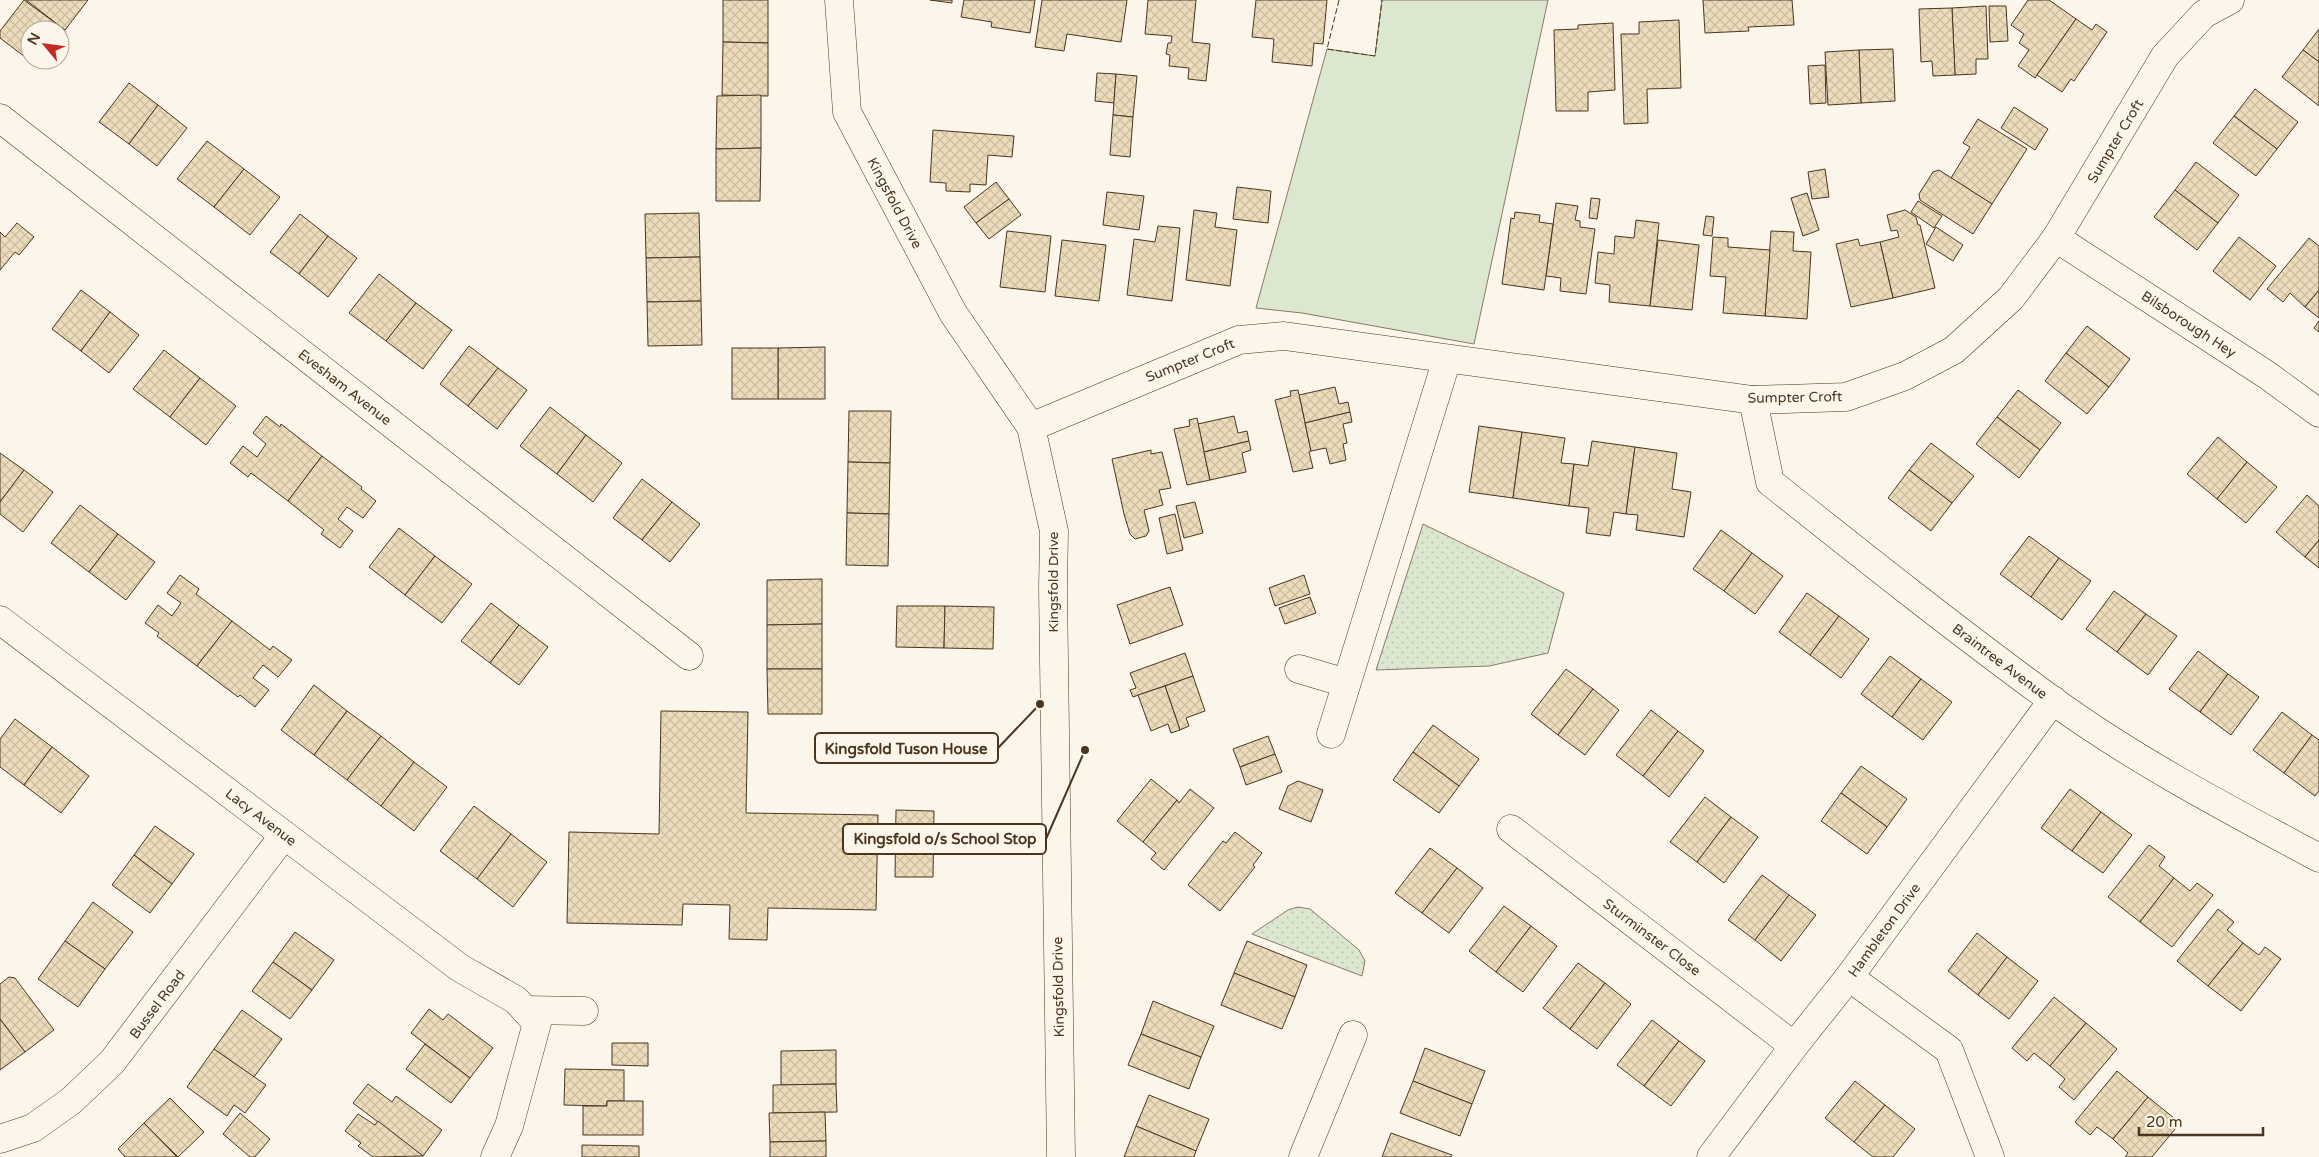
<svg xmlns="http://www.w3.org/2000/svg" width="2319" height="1157" viewBox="0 0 2319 1157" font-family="'Varela Round',sans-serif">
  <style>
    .grass { fill: url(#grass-dots); stroke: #887966 }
    .park { fill: #dce7d0; stroke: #887966 }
    .building { fill: url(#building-cross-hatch); stroke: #4a3520 }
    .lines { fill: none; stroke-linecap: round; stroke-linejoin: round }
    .minor-casing { stroke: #4a3520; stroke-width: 29 }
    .minor { stroke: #fbf6e9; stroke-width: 28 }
    .fence { stroke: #4a3520; stroke-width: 1; stroke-dasharray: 6 2.5; stroke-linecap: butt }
    .labels { text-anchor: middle; stroke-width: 4; stroke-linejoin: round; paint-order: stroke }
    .street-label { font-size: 14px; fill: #4a3520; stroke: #fbf6e9 }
    .leader { fill: none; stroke: #4a3520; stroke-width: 2 }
    .callout-dot { fill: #4a3520; stroke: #fbf6e9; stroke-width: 2 }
    .callout { fill: #fbf6e9; stroke: #4a3520; stroke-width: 2 }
    .callout-label { font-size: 15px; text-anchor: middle; font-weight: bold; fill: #4a3520 }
  </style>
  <defs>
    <pattern id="grass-dots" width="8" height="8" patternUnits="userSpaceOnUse" patternTransform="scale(1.25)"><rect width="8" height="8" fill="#dce7d0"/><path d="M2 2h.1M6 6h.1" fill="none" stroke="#bec7b2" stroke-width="1.8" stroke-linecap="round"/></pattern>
    <pattern id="building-cross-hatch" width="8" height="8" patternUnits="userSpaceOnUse" patternTransform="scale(1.25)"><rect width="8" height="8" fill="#ecdcbc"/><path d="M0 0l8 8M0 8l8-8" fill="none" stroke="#ccbda1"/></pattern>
  </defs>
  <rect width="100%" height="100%" fill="#fbf6e9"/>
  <g class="grass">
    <path d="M1423,524l141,69 -16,60 -59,13 -113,4z"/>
    <path d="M1298,907l12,2 49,41 6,11 -3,15 -110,-42 36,-24z"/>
  </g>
  <path class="park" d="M1382,0h166l-74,344 -172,-31 -46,-5 71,-259 48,7z"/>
  <g class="building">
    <path d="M24,0l41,30 -5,7v-7h-30v30h12l-5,6 -37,-28v-7z"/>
    <path d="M26,0h62l-23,30z"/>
    <path d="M723,0h45v43l-45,-1z"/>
    <path d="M930,0h22v3z"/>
    <path d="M964,0h71l-5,33 -39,-6 1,-5 -31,-5z"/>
    <path d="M1042,0h85l-6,42 -54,-8 -3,17 -29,-4z"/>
    <path d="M1148,0h48l-4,42 18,2 -4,37 -18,-2 1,-11 -20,-2 1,-11 -4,-1 2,-11h3l1,-7 -27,-2z"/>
    <path d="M1256,0h71l-4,44 -9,-1 -2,23 -40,-4 2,-23 -22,-2z"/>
    <path d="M1703,0h89l2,25 -46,2 1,4 -44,2z"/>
    <path d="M2028,0h21l27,19 -41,59 -17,-12 11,-16 -10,-7 5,-9 -13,-9z"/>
    <path d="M1986,6l2,53h-12v15l-21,1 -3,-67z"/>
    <path d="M1989,6h17l2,35 -18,1z"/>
    <path d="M1952,8l3,67 -22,1 -1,-15 -11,1 -2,-53z"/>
    <path d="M2076,19l16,11 4,-6 11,8 -33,49 -3,-2 -9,13 -25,-17z"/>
    <path d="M1679,20l2,68 -34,1 1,34 -24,1 -3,-90h18v-12z"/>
    <path d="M1613,23l2,67 -27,2v19h-32l-2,-81 24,-1v-4z"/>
    <path d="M2319,29v33l-16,-12z"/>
    <path d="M723,42l45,1v53l-46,-1z"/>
    <path d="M1893,49l2,52 -34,2 -2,-53z"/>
    <path d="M1859,50l2,53 -33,2 -3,-53z"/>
    <path d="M2303,50l16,12v44l-37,-29z"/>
    <path d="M1825,65l1,38 -16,1 -2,-38z"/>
    <path d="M1097,73l19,1 -2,29 -19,-2z"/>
    <path d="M1116,74l21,2 -4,41 -20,-2z"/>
    <path d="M129,83l29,22 -29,39 -30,-22z"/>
    <path d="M2255,89l43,33 -21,27 -43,-33z"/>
    <path d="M761,95v53l-45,1 1,-53z"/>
    <path d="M158,105l29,23 -30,38 -28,-22z"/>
    <path d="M2014,107l34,22 -13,21 -34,-22z"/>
    <path d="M1113,115l20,2 -3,40 -20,-2z"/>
    <path d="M2234,116l43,33 -21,27 -43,-33z"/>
    <path d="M1978,119l49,30 -35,55 -41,-26 19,-31 -7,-4z"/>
    <path d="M933,130l81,6 -2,21 -24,-2 -2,30 -16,-1v8l-24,-1v-8l-16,-1z"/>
    <path d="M207,141l37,28 -30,38 -37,-28z"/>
    <path d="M761,148l-1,53h-44v-52z"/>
    <path d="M2196,162l43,33 -21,28 -43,-33z"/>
    <path d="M244,169l36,28 -30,38 -36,-28z"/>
    <path d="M1825,169l4,28 -17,2 -4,-27z"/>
    <path d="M1939,170l53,34 -19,30 -53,-34 -1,-6 14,-22z"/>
    <path d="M996,182l13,17 -33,24 -12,-16z"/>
    <path d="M1237,187l34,4 -3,32 -35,-4z"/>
    <path d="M2175,190l43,33 -21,27 -43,-33z"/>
    <path d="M1107,192l37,4 -5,34 -36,-5z"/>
    <path d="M1807,193l12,37 -16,6 -12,-38z"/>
    <path d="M1591,198l9,1 -3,20 -8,-1z"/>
    <path d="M1009,199l12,16 -32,24 -13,-16z"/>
    <path d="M1918,201l24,15 -8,12 -23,-16z"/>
    <path d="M1556,203l22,3 -3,14 5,1v6l15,2 -9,65 -26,-3 1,-13 -15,-2z"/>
    <path d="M1194,210l23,3 -2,14 22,3 -7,56 -44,-6z"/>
    <path d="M1905,210l11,7 2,8h2l15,63 -42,10 -13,-56 19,-5 -2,-7 -6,1 -4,-16z"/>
    <path d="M1515,212l25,3 -1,7 14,2 -9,66 -42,-6 9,-66 3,1z"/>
    <path d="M699,213l1,44 -54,1 -1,-44z"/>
    <path d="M300,214l28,22 -29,38 -29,-22z"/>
    <path d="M1706,216l8,1 -2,19 -9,-1z"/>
    <path d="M1636,220l23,3 -9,83 -41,-4 1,-17 -15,-2 3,-31 16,2 1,-18 19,2z"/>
    <path d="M17,223l17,14 -15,18 -4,-3 -15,18v-38l5,5z"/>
    <path d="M1158,226l22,2 -8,73 -45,-6 7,-56 21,3z"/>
    <path d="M1936,227l27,18 -10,16 -27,-17z"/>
    <path d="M1007,231l44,5 -6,56 -45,-5z"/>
    <path d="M1771,231l23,1 -1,19 18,1 -4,67 -42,-3z"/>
    <path d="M328,236l29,22 -29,39 -29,-23z"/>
    <path d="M1713,237l15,1v9l42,3 -5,66 -42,-3 3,-36 -16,-1z"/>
    <path d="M2239,237l37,29 -26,34 -37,-29z"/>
    <path d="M2309,238l10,8v44l-14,17 -15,-14 -7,9 -16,-13z"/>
    <path d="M1858,239l2,7 20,-4 13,56 -42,9 -15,-63z"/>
    <path d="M1062,240l44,5 -7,56 -44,-5z"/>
    <path d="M1658,240l41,5 -7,65 -42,-4z"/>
    <path d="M700,257l1,44 -54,1 -1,-44z"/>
    <path d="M379,274l37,29 -30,38 -37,-28z"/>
    <path d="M81,290l29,22 -29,39 -29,-22z"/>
    <path d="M2319,290v28l-14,-11z"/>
    <path d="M701,301l1,44 -54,1 -1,-44z"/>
    <path d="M416,303l36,27 -29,39 -37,-28z"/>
    <path d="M110,312l29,23 -30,38 -28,-22z"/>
    <path d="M2319,321v11l-5,-4z"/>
    <path d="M2087,326l43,33 -21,28 -43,-34z"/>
    <path d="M469,346l29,22 -30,38 -28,-22z"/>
    <path d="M825,347v52h-47v-51z"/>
    <rect x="732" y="348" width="46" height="51"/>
    <path d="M164,350l36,28 -30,39 -37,-28z"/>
    <path d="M2066,353l43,34 -22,27 -42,-33z"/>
    <path d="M498,368l29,22 -30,39 -29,-23z"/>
    <path d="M200,378l36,28 -30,39 -36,-28z"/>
    <path d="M1335,387l4,17 9,-2 2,10 -45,11 -6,-28z"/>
    <path d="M1298,390l13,61 -2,1 4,16 -20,4 -18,-72 16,-4 -1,-5z"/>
    <path d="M2018,390l43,33 -21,27 -43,-33z"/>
    <path d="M550,407l36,28 -29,39 -37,-28z"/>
    <path d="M849,411h42l-1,52 -42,-1z"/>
    <path d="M1350,412l2,10 -9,2 4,19 -4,1 3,16 -16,4 -4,-16 -15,3 -6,-28z"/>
    <path d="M266,416l14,11 1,-3 41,32 -34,45 -37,-28 -3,4 -18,-14 13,-17 14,11 9,-13 -13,-11z"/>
    <path d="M1234,416l4,17 9,-2 2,10 -45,11 -6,-28z"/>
    <path d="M1997,417l43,33 -21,28 -43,-34z"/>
    <path d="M1197,418l13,62 -23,5 -13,-56 16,-3 -1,-6z"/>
    <path d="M1479,426l43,6 -9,66 -44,-6z"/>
    <path d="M1522,432l43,6 -4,25 13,1 -5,42 -56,-8z"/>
    <path d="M586,435l36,28 -29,39 -36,-28z"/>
    <path d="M2218,437l29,25 -30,37 -30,-25z"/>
    <path d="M1249,441l2,9 -9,3 4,19 -36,8 -6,-28z"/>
    <path d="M1592,441l43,6 -9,67 -12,-2 -4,24 -24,-3 3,-25 -20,-2 5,-42 14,2z"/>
    <path d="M1931,443l43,33 -22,27 -43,-33z"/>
    <path d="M1635,447l42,6 -5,36 19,3 -7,45 -48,-7 2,-15 -12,-1z"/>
    <path d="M1151,450v4l11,-2 9,36 -12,2 4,15 -19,5 5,21 -3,5 -11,3 -5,-5 -6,-20 -12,-55z"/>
    <path d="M0,453l24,17 -24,32z"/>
    <path d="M322,456l40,31 -1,2 15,12 -13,17 -16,-11 -9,12 15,12 -13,17 -19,-14 3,-4 -36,-29z"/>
    <path d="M848,462l42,1 -1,51 -42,-1z"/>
    <path d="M2247,462l30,25 -31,36 -29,-24z"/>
    <path d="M24,470l29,22 -30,40 -23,-18v-12z"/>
    <path d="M1909,470l43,33 -21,28 -43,-33z"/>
    <path d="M642,479l30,23 -30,38 -29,-22z"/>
    <path d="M2307,495l12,11v34l-14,17 -29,-25z"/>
    <path d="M672,502l28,22 -30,38 -28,-22z"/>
    <path d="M1195,502l8,31 -19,5 -8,-32z"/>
    <path d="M80,505l38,29 -29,38 -38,-29z"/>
    <path d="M847,513l42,1 -1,52 -42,-1z"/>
    <path d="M1175,514l8,36 -16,4 -8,-36z"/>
    <path d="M399,528l36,28 -30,39 -36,-28z"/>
    <path d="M1721,530l31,23 -28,38 -31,-22z"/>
    <path d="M118,534l37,28 -29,38 -37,-28z"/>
    <path d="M2029,536l30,22 -28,39 -31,-23z"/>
    <path d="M2319,540v28l-14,-11z"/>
    <path d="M1752,553l31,23 -28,38 -31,-23z"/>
    <path d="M435,556l37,28 -30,39 -37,-28z"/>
    <path d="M2059,558l32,23 -29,39 -31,-23z"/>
    <path d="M180,575l19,14 -3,5 36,27 -35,45 -40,-30 2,-3 -14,-10 13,-18 14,11 9,-13 -14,-10z"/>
    <path d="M1304,575l6,19 -35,12 -6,-18z"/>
    <path d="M822,579v45l-55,1v-45z"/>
    <path d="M1170,587l13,38 -53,19 -13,-39z"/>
    <path d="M2114,591l32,23 -29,38 -31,-23z"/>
    <path d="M1807,593l32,23 -29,39 -31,-23z"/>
    <path d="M1310,597l6,16 -31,11 -6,-16z"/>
    <path d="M491,603l28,22 -29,38 -29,-22z"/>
    <path d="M897,606h48l-1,42 -48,-1z"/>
    <path d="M945,606l49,1 -1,42 -49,-1z"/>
    <path d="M2146,614l31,22 -29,39 -31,-23z"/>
    <path d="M1839,616l30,23 -28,39 -31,-23z"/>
    <path d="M232,621l38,29 3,-4 19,14 -14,17 -15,-12 -10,13 16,12 -14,17 -15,-12 -2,2 -41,-31z"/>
    <path d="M822,624v45h-55v-44z"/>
    <path d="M519,625l29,22 -29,38 -29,-22z"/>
    <path d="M2198,651l30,23 -28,38 -31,-23z"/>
    <path d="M1185,653l8,23 -60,21 -3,-7 6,-2 -6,-15z"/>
    <path d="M1890,656l31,23 -29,38 -31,-23z"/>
    <path d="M767,669h55v45h-54z"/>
    <path d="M1566,669l27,20 -35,46 -27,-21z"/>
    <path d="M2228,674l31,23 -28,38 -31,-23z"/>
    <path d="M1193,676l12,35 -19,7 3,8 -9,4 -15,-44z"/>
    <path d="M1921,679l31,23 -29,38 -31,-23z"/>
    <path d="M314,685l33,26 -33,44 -33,-25z"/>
    <path d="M1165,686l15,44 -9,3 -3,-9 -17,7 -13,-36z"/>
    <path d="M1593,689l26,21 -34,45 -27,-20z"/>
    <path d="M1651,710l27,21 -35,45 -27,-21z"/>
    <path d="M347,711l34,25 -34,44 -33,-25z"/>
    <path d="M661,711l87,1 -2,101 132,2 -2,95 -108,-2 -1,32 -38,-1 1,-34 -47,-1 -1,21 -115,-2 2,-91 90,2z"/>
    <path d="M2282,712l30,23 -28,38 -31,-23z"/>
    <path d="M15,719l37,28 -28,38 -24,-18v-28z"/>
    <path d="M1433,725l46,34 -20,27 -46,-34z"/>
    <path d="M1678,731l26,20 -35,46 -26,-21z"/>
    <path d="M2312,735l7,5v51l-4,5 -31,-23z"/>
    <path d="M381,736l33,26 -33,44 -34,-26z"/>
    <path d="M1268,736l7,18 -35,13 -7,-18z"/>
    <path d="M52,747l37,29 -28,37 -37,-28z"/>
    <path d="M1413,752l46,34 -20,27 -46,-33z"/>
    <path d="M1275,754l7,18 -36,13 -6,-18z"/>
    <path d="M414,762l33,25 -33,44 -33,-25z"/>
    <path d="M1861,766l46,33 -20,28 -46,-34z"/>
    <path d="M1151,779l26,21 -34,42 -26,-21z"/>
    <path d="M1298,781l25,9 -12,32 -32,-13 9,-23z"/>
    <path d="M1190,789l24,19 -50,62 -13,-11 5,-6 -13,-11 34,-42 2,3z"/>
    <path d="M2070,789l31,23 -29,39 -31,-23z"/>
    <path d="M1841,793l46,34 -20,27 -46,-33z"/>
    <path d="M1705,797l26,20 -34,45 -27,-20z"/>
    <path d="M474,806l37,28 -34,45 -37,-28z"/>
    <path d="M896,810l38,1 -1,66h-38z"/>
    <path d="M2101,812l31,23 -29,38 -31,-22z"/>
    <path d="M1731,817l27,20 -34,46 -27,-21z"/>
    <path d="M155,826l39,28 -22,30 -38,-29z"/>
    <path d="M1235,832l27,21 -9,12 2,2 -35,44 -32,-26 35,-44 3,2z"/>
    <path d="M511,834l36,28 -34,45 -36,-28z"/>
    <path d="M2149,845l16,12 -6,9 15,12 -34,44 -32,-25z"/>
    <path d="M1430,848l27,20 -35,45 -27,-20z"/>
    <path d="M134,855l38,29 -22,29 -38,-28z"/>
    <path d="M1457,868l26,20 -34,45 -27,-20z"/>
    <path d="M1762,875l27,20 -34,45 -27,-20z"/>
    <path d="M2174,878l16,13 7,-8 16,12 -41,52 -32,-25z"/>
    <path d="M1789,895l27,20 -35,46 -26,-21z"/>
    <path d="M93,902l40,30 -28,37 -40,-28z"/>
    <path d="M1504,906l27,20 -35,46 -27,-21z"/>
    <path d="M2218,909l16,13 -7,8 16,13 -35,43 -31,-25z"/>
    <path d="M1531,926l26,20 -34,46 -27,-20z"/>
    <path d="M295,932l39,28 -22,30 -39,-28z"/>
    <path d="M1977,933l30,24 -29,38 -30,-24z"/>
    <path d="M65,941l40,28 -27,38 -40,-28z"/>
    <path d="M1247,941l60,24 -12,32 -61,-24z"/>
    <path d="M2243,943l16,12 6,-8 16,12 -40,52 -33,-25z"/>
    <path d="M2007,957l31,24 -29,38 -31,-24z"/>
    <path d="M273,962l39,28 -22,29 -38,-28z"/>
    <path d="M1578,963l27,20 -35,46 -27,-21z"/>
    <path d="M1234,973l61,24 -13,32 -61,-24z"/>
    <path d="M9,977l6,1 39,52 -29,22 -25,-33v-35z"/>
    <path d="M1605,983l26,21 -34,45 -27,-20z"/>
    <path d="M2054,997l32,26 -36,43 -16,-13 -7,8 -15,-13z"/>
    <path d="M1153,1001l61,25 -13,31 -60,-23z"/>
    <path d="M429,1009l14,11 5,-6 45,34 -23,30 -59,-45z"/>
    <path d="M242,1010l40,29 -28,38 -40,-28z"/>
    <path d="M0,1019l25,33 -25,18z"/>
    <path d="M1652,1020l27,21 -35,45 -27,-21z"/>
    <path d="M2086,1023l31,26 -43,51 -15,-13 6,-8 -15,-13z"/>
    <path d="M1141,1034l60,23 -12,32 -61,-24z"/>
    <path d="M1679,1041l26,20 -34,45 -27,-20z"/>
    <path d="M612,1043h36v23l-36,-1z"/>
    <path d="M425,1044l45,34 -19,25 -45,-34z"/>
    <path d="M1425,1048l60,23 -13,33 -59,-23z"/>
    <path d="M214,1049l52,36 -21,28 -11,-8 -7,11 -40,-29z"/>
    <path d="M836,1050v34l-55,1v-34z"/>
    <path d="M565,1069l59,1v31h-17v5l-43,-1z"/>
    <path d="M2117,1071l31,26 -35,42 -16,-12 -7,8 -15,-13z"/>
    <path d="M1413,1081l59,23 -12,32 -60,-23z"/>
    <path d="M1855,1081l30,24 -31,37 -29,-24z"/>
    <path d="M368,1084l24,18 4,-6 46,34 -19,26 -70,-53z"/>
    <path d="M836,1084l1,28 -64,1v-28z"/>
    <path d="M1149,1095l60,24 -13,32 -60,-25z"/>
    <path d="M2148,1097l32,26 -28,34h-27l3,-4 -15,-14z"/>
    <path d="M170,1098l34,34 -26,25 -34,-34z"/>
    <path d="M607,1101h36v34h-60v-29h24z"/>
    <path d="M1885,1105l30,24 -22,28h-20l-19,-15z"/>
    <path d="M825,1112l1,29 -56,1 -1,-29z"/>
    <path d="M240,1113l30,26 -15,18h-5l-27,-23z"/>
    <path d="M358,1114l17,11 3,-4 45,35 -50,1 -15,-11 3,-3 -16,-12z"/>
    <path d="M144,1123l33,34h-52l-7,-8z"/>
    <path d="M1136,1126l60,25 -2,6h-70z"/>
    <path d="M1391,1133l61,22 -1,2h-69z"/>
    <path d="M826,1141v16h-56v-15z"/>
    <path d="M582,1145l57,1v11h-57z"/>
  </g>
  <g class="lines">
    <g class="minor-casing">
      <g id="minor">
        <path d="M839,0l8,112 106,201 78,114 23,104 -1,58 8,568"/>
        <path d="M0,118l689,538"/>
        <path d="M2056,238l211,137 52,38"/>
        <path d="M1753,400l17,82c93,74 186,148 282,218 84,61 176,109 267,158"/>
        <path d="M1031,427l208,-87 45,-4 469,64 93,-3 59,-21 49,-26 57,-52 45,-60 109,-182 39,-42 26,-14"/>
        <path d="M0,620l460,348 56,32 21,23 -28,103 -14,31"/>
        <path d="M1299,669l47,14"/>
        <path d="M1331,734l116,-375"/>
        <path d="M1511,829l283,217"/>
        <path d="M1849,977l100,73 41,107"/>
        <path d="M525,1010l59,1"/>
        <path d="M0,1139l33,-11 38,-27 41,-39 172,-227"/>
        <path d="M1303,1157l50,-122"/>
        <path d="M1711,1157l83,-111 55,-69 204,-277"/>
      </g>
    </g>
    <use href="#minor" class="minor"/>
    <path class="fence" d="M1339,0l-12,49 48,7 7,-56"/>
  </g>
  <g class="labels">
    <g class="street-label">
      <text transform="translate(2115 141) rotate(-59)" y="5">Sumpter Croft</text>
      <text transform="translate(895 203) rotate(62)" y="5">Kingsfold Drive</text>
      <text transform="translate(2189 324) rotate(33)" y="5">Bilsborough Hey</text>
      <text transform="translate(1190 360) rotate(-22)" y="5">Sumpter Croft</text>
      <text transform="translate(345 387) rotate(38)" y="5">Evesham Avenue</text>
      <text transform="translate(1795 397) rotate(-1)" y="5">Sumpter Croft</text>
      <text transform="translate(1053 582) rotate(-90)" y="5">Kingsfold Drive</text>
      <text transform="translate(2000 661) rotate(37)" y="5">Braintree Avenue</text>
      <text transform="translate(261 817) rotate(37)" y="5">Lacy Avenue</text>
      <text transform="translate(1884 930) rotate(-54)" y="5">Hambleton Drive</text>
      <text transform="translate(1652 937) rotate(37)" y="5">Sturminster Close</text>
      <text transform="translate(1058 987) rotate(-91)" y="5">Kingsfold Drive</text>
      <text transform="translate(157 1004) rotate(-53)" y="5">Bussel Road</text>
    </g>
  </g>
  <path class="leader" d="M1040 704L998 748M1085 750L1046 839"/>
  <g class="callout-dot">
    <circle cx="1040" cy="704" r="5"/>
    <circle cx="1085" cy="750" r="5"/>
  </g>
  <g class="callout">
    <rect x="815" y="733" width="183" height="30" rx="5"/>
    <rect x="843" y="824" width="203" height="30" rx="5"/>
  </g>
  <g class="callout-label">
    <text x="906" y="754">Kingsfold Tuson House</text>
    <text x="945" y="844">Kingsfold o/s School Stop</text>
  </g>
  <g transform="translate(45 45) rotate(299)"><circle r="24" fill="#fbf6e9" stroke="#b4a999"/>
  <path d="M0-4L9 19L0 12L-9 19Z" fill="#c62828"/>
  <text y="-8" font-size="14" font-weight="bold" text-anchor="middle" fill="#4a3520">N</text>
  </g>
  <path d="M2139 1127v8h124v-8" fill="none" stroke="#4a3520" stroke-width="2.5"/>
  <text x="2146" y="1127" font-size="15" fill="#4a3520" stroke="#fbf6e9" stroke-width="4" paint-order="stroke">20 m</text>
</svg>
